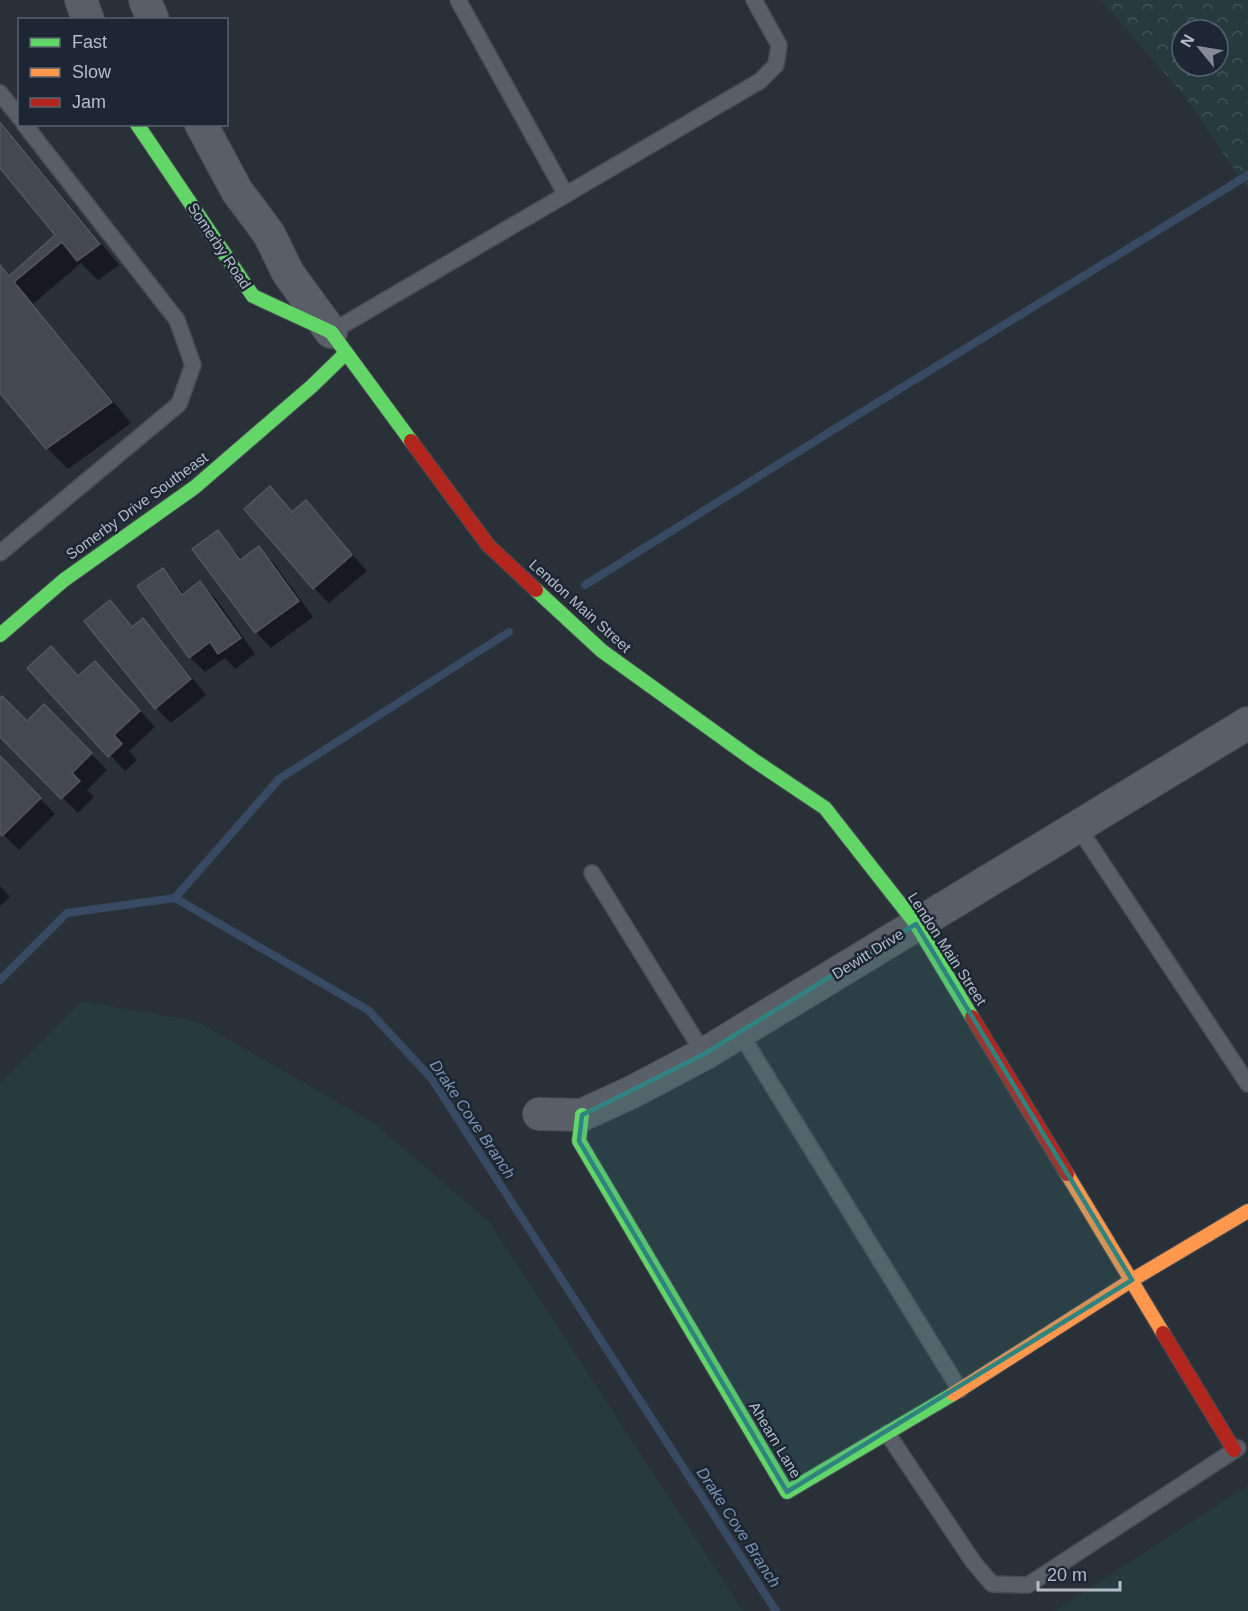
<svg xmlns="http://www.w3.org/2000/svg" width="1248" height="1611" viewBox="0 0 1248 1611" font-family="Helvetica,sans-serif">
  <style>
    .green { fill: #273a3e }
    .park { fill: url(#park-crowns); fill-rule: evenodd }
    .shadow { fill: #0007 }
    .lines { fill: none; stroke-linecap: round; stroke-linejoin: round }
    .stream { stroke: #384963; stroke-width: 8 }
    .building { fill: #444950; stroke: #52575f; stroke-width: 1.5 }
    .lane-casing { stroke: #484c53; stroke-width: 18 }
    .street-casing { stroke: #484c53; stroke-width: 34 }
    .fast-casing { stroke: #484c53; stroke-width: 16 }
    .slow-casing { stroke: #484c53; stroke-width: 16 }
    .jam-casing { stroke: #484c53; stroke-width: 16 }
    .lane { stroke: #5a5e66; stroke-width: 15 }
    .street { stroke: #5a5e66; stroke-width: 32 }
    .fast { stroke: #63d668; stroke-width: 14 }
    .slow { stroke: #ff974d; stroke-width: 14 }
    .jam { stroke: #b3261e; stroke-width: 14 }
    .marked { fill: #308480; fill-opacity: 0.2; stroke: #308480; stroke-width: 4.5; stroke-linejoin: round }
    .labels { text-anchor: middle; stroke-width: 5; stroke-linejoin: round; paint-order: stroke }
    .street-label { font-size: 15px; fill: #b4bcc9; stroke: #1d2633 }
    .water-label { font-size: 16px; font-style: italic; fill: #7c92b1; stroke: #1d2633 }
  </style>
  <defs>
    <pattern id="park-crowns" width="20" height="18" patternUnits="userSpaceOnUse" patternTransform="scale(1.5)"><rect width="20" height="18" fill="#273a3e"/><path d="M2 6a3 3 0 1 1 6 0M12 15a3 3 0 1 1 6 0" fill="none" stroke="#445559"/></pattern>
  </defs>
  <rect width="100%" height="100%" fill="#2a3038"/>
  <g class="green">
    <path d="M81,1001l115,20 178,102 116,100 253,388h-743v-528z"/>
    <path d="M1248,1485v126h-193z"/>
  </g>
  <path class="park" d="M1101,0h147v190l-62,-92zM1182,30h36v36h-36z"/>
  <g class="shadow">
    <path d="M0,120l119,145 -21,15 -17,-17 -48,41 98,119 -63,46 -21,-21 -47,-58v-126l11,12 46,-41 -57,-70z"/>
    <path d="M270,488l23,25 13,-11 61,69 -38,32 -15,-15z"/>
    <path d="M218,532l25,28 16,-12 15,15 39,54 -42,31 -15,-16z"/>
    <path d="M163,569l22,26 15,-12 16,16 39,55 -20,15 -10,-11 -20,14 -15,-15z"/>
    <path d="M110,602l23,25 10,-7 15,16 48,59 -35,28 -15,-15z"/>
    <path d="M29,668l50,9 31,1 45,49 -26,24 8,9 -12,11z"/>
    <path d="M0,700l27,23 17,-17 63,64 -20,20 7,7 -16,16 -78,-78z"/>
    <path d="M0,758l55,56 -36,36 -19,-19z"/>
    <path d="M0,886l10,11 -10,9z"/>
  </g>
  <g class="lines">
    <g class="stream">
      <path d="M585,585l256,-160 407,-250"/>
      <path d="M175,898l104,-119 230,-147"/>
      <path d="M0,980l67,-67 108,-15 193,112 64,69 344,532"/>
    </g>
  </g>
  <g class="building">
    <path d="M0,122l100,122 -23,17 -15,-19 -48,40 98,120 -66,47 -46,-56v-128l9,11 46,-41 -55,-67z"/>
    <path d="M270,486l22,26 14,-12 46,55 -39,34 -69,-80z"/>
    <path d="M218,530l22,30 19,-14 40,55 -44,32 -63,-84z"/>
    <path d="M163,568l19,27 18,-14 41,57 -23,16 -8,-12 -21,16 -52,-72z"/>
    <path d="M110,600l22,27 11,-9 48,61 -36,30 -71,-88z"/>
    <path d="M51,646l27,30 17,-15 45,50 -26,24 8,9 -14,13 -81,-89z"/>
    <path d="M2,696l25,25 17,-17 48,49 -20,20 8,8 -19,18 -61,-62v-39z"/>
    <path d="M0,756l41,42 -39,38 -2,-2z"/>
  </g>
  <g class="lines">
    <g class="lane-casing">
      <g id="lane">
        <path d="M458,0l108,195"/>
        <path d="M0,93l20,25"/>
        <path d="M331,332l429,-251 16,-16 3,-20 -25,-45"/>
        <path d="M0,553l179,-149 14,-39 -16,-45 -153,-196"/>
        <path d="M1078,827l170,257"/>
        <path d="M592,873l112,181"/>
        <path d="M740,1033l220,357"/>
        <path d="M887,1433l87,130 18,21 36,1 210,-137"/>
      </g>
    </g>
    <g class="street-casing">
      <g id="street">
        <path d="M81,0l7,20"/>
        <path d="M145,0l8,20"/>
        <path d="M201,124l36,67 32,43 19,39 43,59"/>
        <path d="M539,1114l43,1 50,-23 72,-38 544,-331"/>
      </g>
    </g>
    <g class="fast-casing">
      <g id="fast">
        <path d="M137,124l116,172 78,36 80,109"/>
        <path d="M536,590l66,61 150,108 73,49 91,116 56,93"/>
        <path d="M0,635l64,-55 131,-93 117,-101 34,-33"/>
        <path d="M582,1115l-3,26 208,351 166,-98"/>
      </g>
    </g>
    <g class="slow-casing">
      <g id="slow">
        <path d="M1067,1174l96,159"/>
        <path d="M953,1394l179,-114 116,-69"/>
      </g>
    </g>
    <g class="jam-casing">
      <g id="jam">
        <path d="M411,441l77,104 48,45"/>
        <path d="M972,1017l95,157"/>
        <path d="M1163,1333l71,117"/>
      </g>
    </g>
    <use href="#lane" class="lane"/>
    <use href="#street" class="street"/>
    <use href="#fast" class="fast"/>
    <use href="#slow" class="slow"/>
    <use href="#jam" class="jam"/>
  </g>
  <path class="marked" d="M916,924l216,356 -345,212 -208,-351 3,-26 122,-61z"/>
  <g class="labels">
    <g class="street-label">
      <text transform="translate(219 246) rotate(56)" y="5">Somerby Road</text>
      <text transform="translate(137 506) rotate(-36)" y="5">Somerby Drive Southeast</text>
      <text transform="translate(580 606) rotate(42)" y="5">Lendon Main Street</text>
      <text transform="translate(947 949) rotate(57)" y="5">Lendon Main Street</text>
      <text transform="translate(868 954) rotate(-32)" y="5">Dewitt Drive</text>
      <text transform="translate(775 1440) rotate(59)" y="5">Ahearn Lane</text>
    </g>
    <g class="water-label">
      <text transform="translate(473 1119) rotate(56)" y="6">Drake Cove Branch</text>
      <text transform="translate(739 1527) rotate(57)" y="6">Drake Cove Branch</text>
    </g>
  </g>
  <rect x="18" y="18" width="210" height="108" fill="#1d2633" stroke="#59626f" stroke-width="1.5"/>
  <rect x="30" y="38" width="30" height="9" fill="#63d668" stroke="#59626f" stroke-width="1.5"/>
  <text x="72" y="48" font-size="18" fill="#b4bcc9">Fast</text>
  <rect x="30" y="68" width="30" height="9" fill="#ff974d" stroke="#59626f" stroke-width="1.5"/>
  <text x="72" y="78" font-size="18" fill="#b4bcc9">Slow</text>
  <rect x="30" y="98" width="30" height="9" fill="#b3261e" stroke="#59626f" stroke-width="1.5"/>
  <text x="72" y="108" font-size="18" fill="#b4bcc9">Jam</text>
  <g transform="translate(1200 48) rotate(300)"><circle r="28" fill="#1d2633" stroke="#59626f" stroke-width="1.5"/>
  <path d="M0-4.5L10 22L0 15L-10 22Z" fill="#848b96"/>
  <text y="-9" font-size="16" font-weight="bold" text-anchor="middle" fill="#b4bcc9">N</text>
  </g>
  <path d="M1038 1581v9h82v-9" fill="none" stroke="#b4bcc9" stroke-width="3"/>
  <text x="1047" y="1581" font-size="18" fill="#b4bcc9" stroke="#1d2633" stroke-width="4.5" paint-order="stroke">20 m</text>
</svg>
